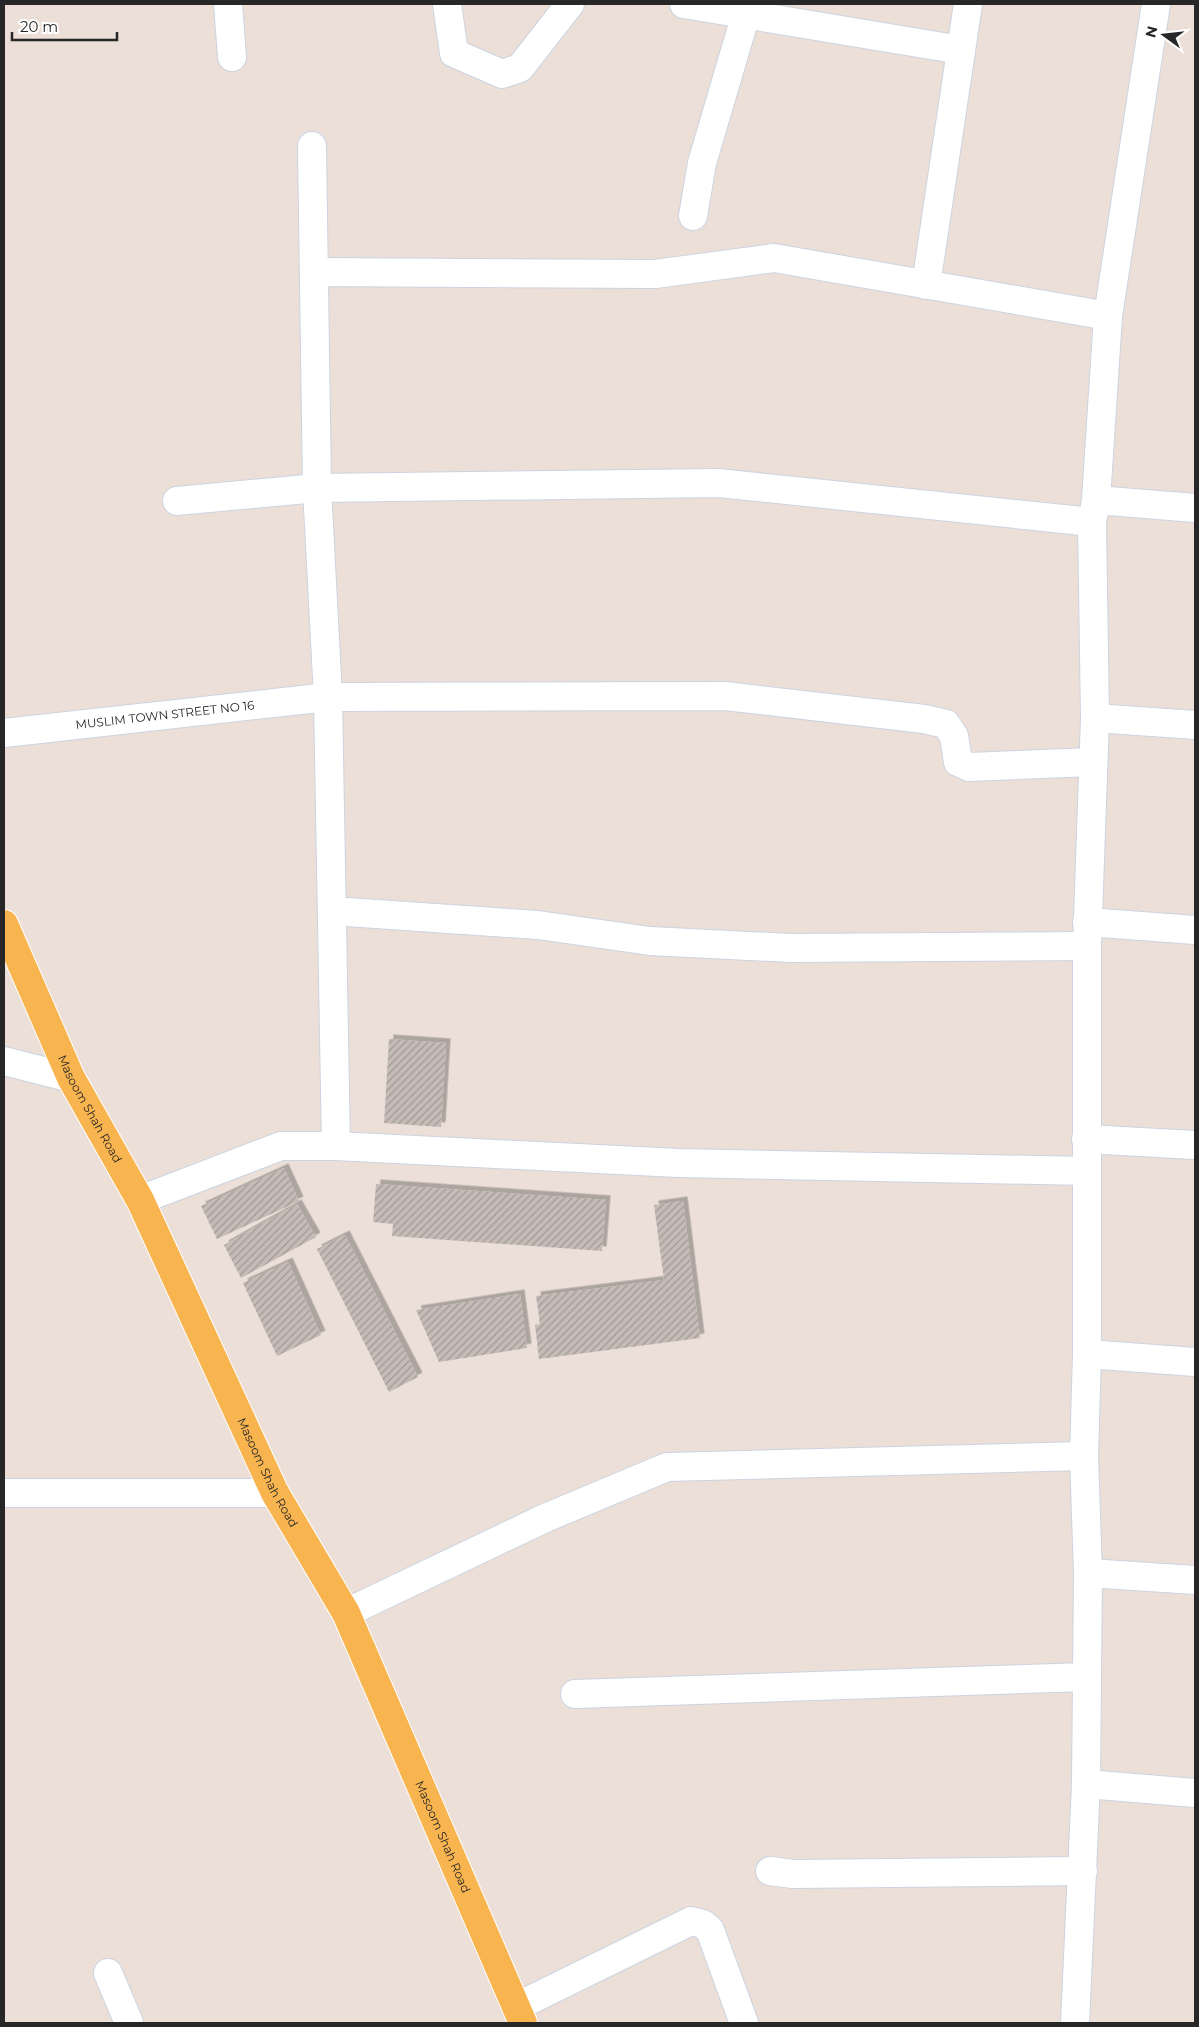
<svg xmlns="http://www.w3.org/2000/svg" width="1199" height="2027" viewBox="0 0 1199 2027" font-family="Montserrat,sans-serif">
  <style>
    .building { fill: url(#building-hatch); filter: url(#shadow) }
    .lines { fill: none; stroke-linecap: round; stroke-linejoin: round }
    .street-casing { stroke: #ccd4e1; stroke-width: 30 }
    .primary-casing { stroke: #fff; stroke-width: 30 }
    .street { stroke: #fff; stroke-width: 28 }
    .primary { stroke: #f8b44f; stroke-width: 28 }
    .labels { text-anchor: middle; stroke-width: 4; stroke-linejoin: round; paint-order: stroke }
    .street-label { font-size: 12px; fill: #272727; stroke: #fff }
  </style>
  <defs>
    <pattern id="building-hatch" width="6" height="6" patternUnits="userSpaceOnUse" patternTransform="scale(1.25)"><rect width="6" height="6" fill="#c6bcb7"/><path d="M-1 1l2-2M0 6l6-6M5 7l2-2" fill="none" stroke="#a19995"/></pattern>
    <filter id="shadow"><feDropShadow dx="4.5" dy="-4.5" stdDeviation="0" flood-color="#0004"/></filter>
  </defs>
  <rect width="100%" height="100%" fill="#ebdfd7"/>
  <g class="building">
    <path d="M389,1039l57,4 -5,84 -57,-4z"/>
    <path d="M284,1168l15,33 -82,38 -16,-33z"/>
    <path d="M376,1184l230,16 -4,51 -210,-15 1,-12 -20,-2z"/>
    <path d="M683,1201l17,137 -161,21 -4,-34 5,-1 -4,-28 128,-16 -10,-75z"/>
    <path d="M297,1204l19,33 -75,41 -17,-33z"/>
    <path d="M345,1235l73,142 -29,15 -72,-143z"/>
    <path d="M288,1262l33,73 -44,21 -34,-73z"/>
    <path d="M520,1294l7,54 -88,14 -23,-52z"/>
  </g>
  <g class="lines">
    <g class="street-casing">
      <g id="street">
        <path d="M228,4l4,53"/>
        <path d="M447,4l7,49 48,21 18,-6 50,-64"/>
        <path d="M684,4l277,46"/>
        <path d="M312,146l5,342 11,209 8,449"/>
        <path d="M693,216l9,-53 44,-149"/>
        <path d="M314,272l341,2 119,-16 334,58"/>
        <path d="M926,285l42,-281"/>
        <path d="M1096,500l99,8"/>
        <path d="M177,501l140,-13 402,-5 373,39"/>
        <path d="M1095,718l100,7"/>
        <path id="s1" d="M4,733l324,-36 397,-1 199,23 22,5 8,12 4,26 11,5 124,-5"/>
        <path d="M332,911l206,14 112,16 140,7 297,-2"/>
        <path d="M1087,922l108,8"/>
        <path d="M4,1061l67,17"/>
        <path d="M1086,1139l109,6"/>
        <path d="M140,1200l141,-54h55l342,17 409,8"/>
        <path d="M1087,1354l108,8"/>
        <path d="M4,1493h271"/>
        <path d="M1088,1573l107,7"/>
        <path d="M346,1613l197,-94 124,-52 417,-11"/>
        <path d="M575,1694l512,-17"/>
        <path d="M1086,1784l109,9"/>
        <path d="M770,1871l23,3 290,-3"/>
        <path d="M108,1973l21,50"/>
        <path d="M516,2007l175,-86 12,3 7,6 34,93"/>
        <path d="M1075,2023l11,-239 2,-211 -4,-117 3,-102v-408l8,-228 -3,-196 4,-22 12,-184 48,-312"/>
      </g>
    </g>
    <g class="primary-casing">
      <g id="primary">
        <path id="s2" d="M4,924l67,154 69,122 135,293 71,120 177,410"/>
      </g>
    </g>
    <use href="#street" class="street"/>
    <use href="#primary" class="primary"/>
  </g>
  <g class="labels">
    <g class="street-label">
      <text dy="4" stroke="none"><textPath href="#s1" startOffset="162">MUSLIM TOWN STREET NO 16</textPath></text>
      <text dy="4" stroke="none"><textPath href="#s2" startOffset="204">Masoom Shah Road</textPath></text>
      <text dy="4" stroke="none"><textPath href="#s2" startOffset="609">Masoom Shah Road</textPath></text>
      <text dy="4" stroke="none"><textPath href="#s2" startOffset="1014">Masoom Shah Road</textPath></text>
    </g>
  </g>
  <rect width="1199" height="2027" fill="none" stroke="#272727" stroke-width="10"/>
  <g transform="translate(1164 35) rotate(285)" stroke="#ffffff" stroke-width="4" paint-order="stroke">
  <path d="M0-4L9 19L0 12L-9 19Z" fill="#272727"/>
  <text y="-8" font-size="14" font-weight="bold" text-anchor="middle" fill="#272727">N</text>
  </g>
  <path d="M12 32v8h105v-8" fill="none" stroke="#272727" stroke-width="2.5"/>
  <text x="20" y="32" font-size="15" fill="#272727" stroke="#ffffff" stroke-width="4" paint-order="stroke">20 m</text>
</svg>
